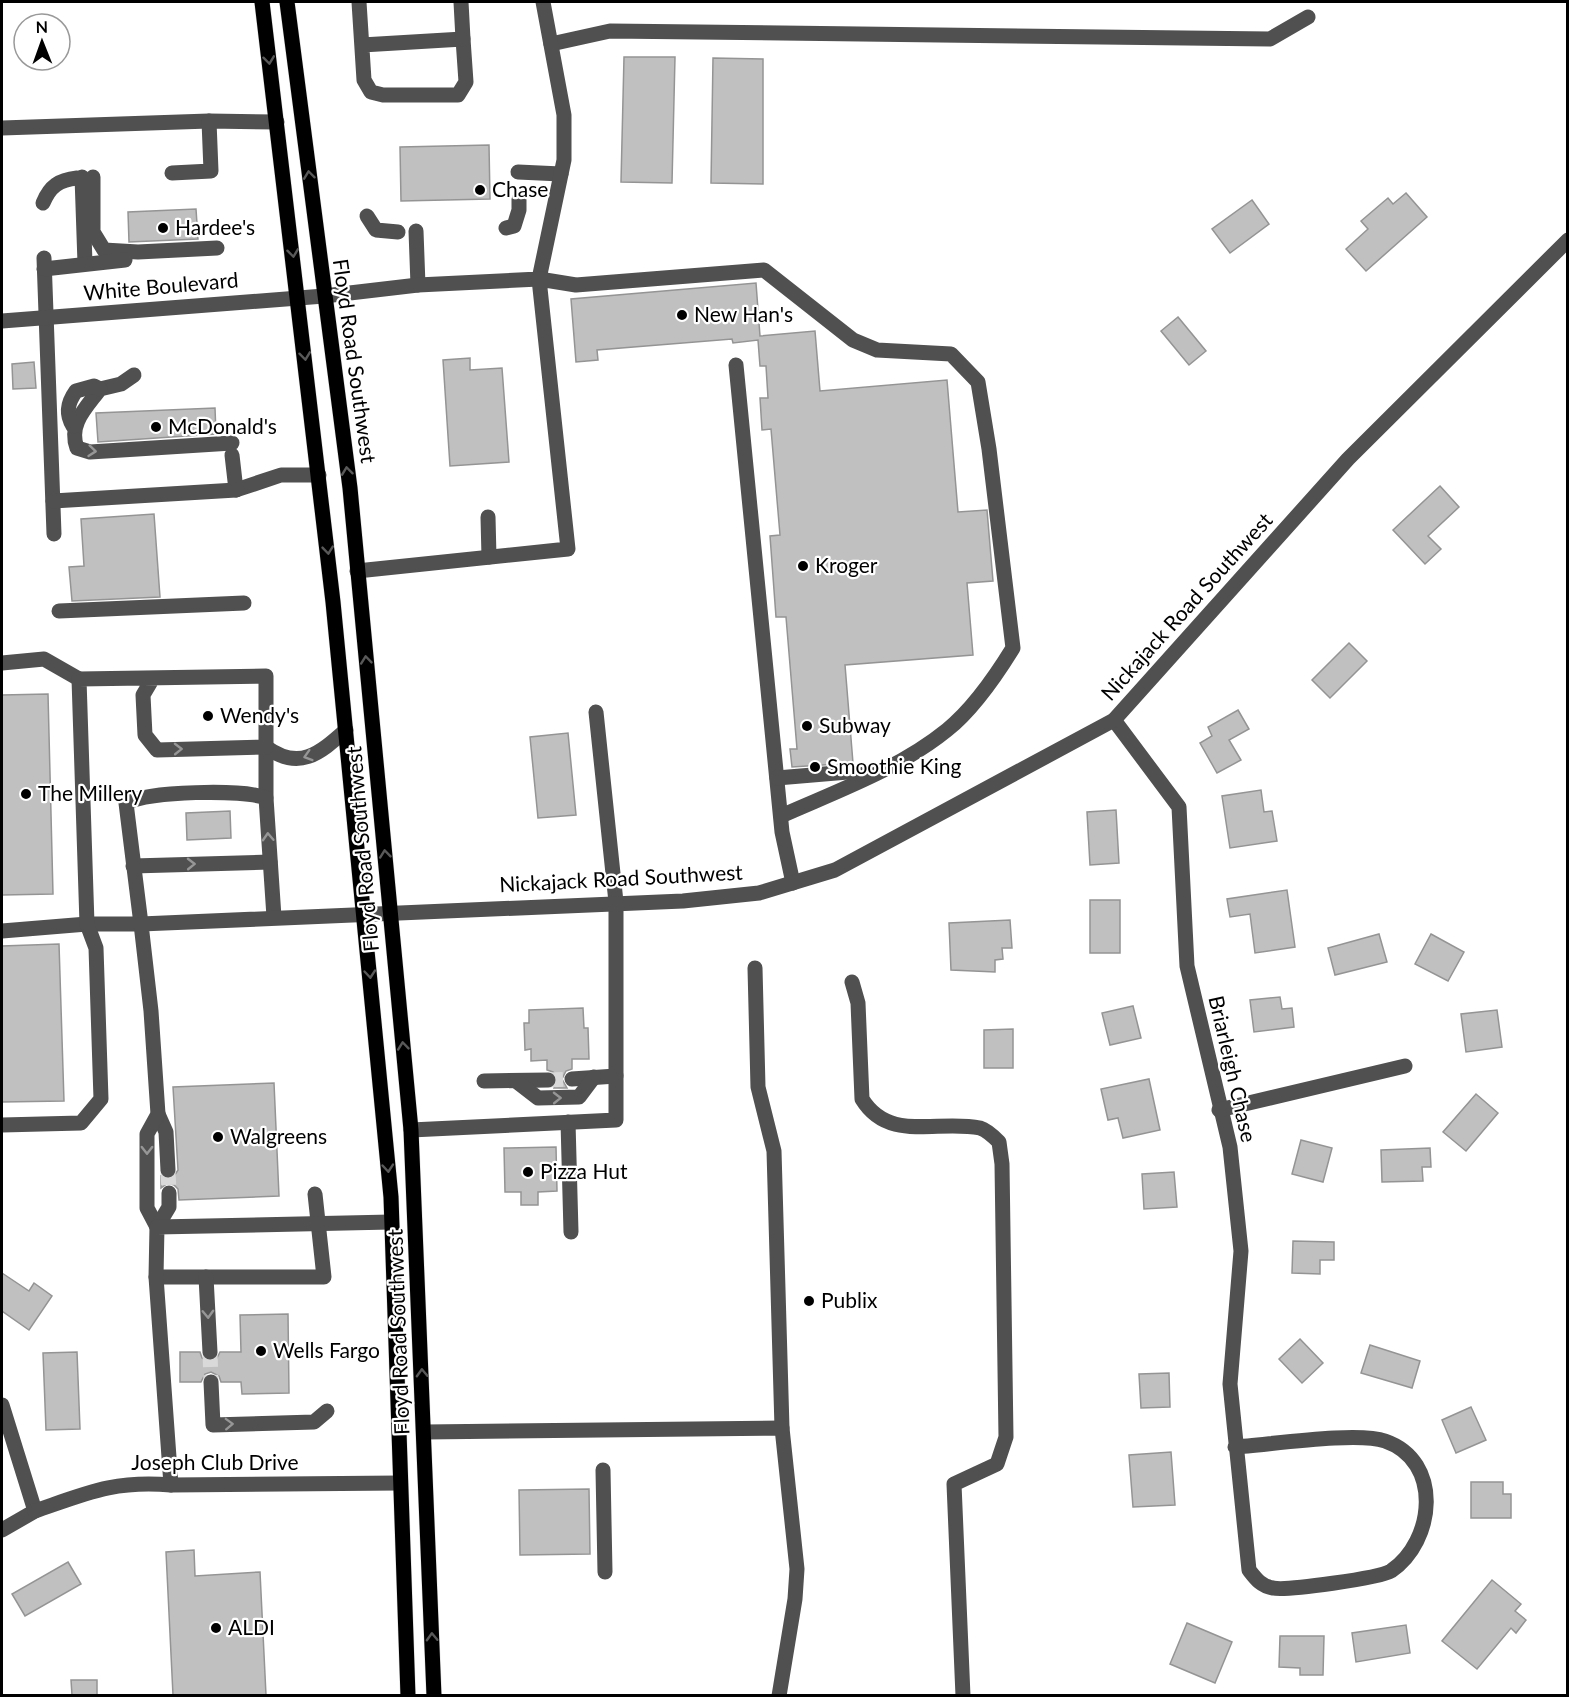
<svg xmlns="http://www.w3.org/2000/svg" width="1569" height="1697" viewBox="0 0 1569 1697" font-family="Lato,sans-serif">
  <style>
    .building { fill: #c0c0c0; stroke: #949494; stroke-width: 1.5 }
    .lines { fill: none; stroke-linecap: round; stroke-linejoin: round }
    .minor-tunnel { stroke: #d9d9d9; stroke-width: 15; stroke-dasharray: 15 8; stroke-linecap: butt }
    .major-casing { stroke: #dbdbdb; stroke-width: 16 }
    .minor { stroke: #505050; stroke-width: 15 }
    .major { stroke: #000; stroke-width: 15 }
    .oneway { stroke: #595959 }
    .oneway2 { stroke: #969696 }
    .poi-dot { fill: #000; stroke: #fff; stroke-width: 2 }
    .labels { text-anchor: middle; stroke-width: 4.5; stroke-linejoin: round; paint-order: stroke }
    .poi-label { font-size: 21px; fill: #000; stroke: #fff; text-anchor: start }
    .street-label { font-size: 21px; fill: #000; stroke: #fff }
  </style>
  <rect width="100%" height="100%" fill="#fff"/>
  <g class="building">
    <path d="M624,57h51l-3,126 -51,-1z"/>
    <path d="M713,58l50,1v125l-52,-1z"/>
    <path d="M489,145l1,54 -89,2 -1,-54z"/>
    <path d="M1406,193l21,24 -61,54 -20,-22 22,-20 -7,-8 27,-23 5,6z"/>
    <path d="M1252,200l17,24 -39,29 -18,-24z"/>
    <path d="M196,209l2,30 -69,3 -1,-30z"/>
    <path d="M756,283l4,53 55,-5 5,60 127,-11 11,132 29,-2 6,71 -26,2 6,72 -128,10 8,98 -61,4 -2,-18h7l-11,-132h-10l-6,-81 10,-1 -9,-106 -9,1 -2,-32h8l-2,-32h-6l-2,-26 -25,3 -1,-4 -135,11 1,10 -22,2 -5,-63z"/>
    <path d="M1178,317l28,34 -17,14 -28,-34z"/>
    <path d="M470,358v12l32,-2 7,94 -59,4 -7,-106z"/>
    <path d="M34,362l2,26 -23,1 -1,-25z"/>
    <path d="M215,408l1,26 -118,8 -2,-29z"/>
    <path d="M1440,486l19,21 -31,29 13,13 -16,15 -32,-34z"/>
    <path d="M154,514l6,83 -88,4 -3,-34 15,-1 -3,-47z"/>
    <path d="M1349,643l18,18 -37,37 -18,-18z"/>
    <path d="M48,694l5,200 -51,1v-200z"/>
    <path d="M1238,710l11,19 -20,11 12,20 -24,13 -17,-30 12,-7 -4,-9z"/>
    <path d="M568,733l8,82 -38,3 -8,-81z"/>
    <path d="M1261,790l3,22 8,-1 5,30 -47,7 -8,-52z"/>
    <path d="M1116,810l3,53 -29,2 -3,-53z"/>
    <path d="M230,811l1,27 -44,2 -1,-27z"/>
    <path d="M1287,890l8,57 -40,6 -5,-39 -20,3 -3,-18z"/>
    <rect x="1090" y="900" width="30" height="53"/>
    <path d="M1010,920l2,28h-10l1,11 -8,1v12l-44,-2 -2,-47z"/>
    <path d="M1379,934l8,28 -52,13 -7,-27z"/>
    <path d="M1431,934l33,18 -16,29 -33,-17z"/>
    <path d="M59,944l5,157 -62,1v-156z"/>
    <path d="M1280,997l2,12 10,-1 2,19 -40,5 -4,-32z"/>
    <path d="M1133,1006l8,32 -31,7 -8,-32z"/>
    <path d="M583,1008l1,20h4l1,31h-17v10l-6,2 -4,8 5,9h-13l4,-9 -5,-7 -6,-2v-10l-16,1v-12l-6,1 -1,-27h5v-13z"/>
    <path d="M1497,1010l5,37 -36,5 -5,-38z"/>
    <path d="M1013,1029v39h-29v-38z"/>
    <path d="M1149,1079l11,51 -37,8 -5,-20 -10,2 -7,-31z"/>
    <path d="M274,1083l5,113 -100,4 -1,-11 -4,-4 -6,-2 -7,5v-12l7,4 5,-2 5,-8 -5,-83z"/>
    <path d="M1476,1094l22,19 -32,38 -23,-19z"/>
    <path d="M1301,1140l31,8 -9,34 -31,-8z"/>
    <path d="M556,1147l1,44 -19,1v13h-17v-13h-16l-1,-44z"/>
    <path d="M1430,1148l1,19h-9l1,14 -41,1 -1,-32z"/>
    <path d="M1174,1172l3,35 -33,2 -2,-35z"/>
    <path d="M1293,1241l41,1v18h-14v14l-28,-1z"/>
    <path d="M2,1273l27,18 5,-8 18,13 -23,34 -27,-19z"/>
    <path d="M288,1314l1,79 -47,1 -1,-12h-20l-2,-6 -8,-4 -6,2 -4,8h-21v-30h20l2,6 8,4 6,-2 4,-8h21l-1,-37z"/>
    <path d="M1300,1339l23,24 -21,20 -23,-24z"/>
    <path d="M1370,1345l50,16 -8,27 -51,-15z"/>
    <path d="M77,1352l3,77 -34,1 -3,-77z"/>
    <path d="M1169,1373l1,34 -29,1 -2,-34z"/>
    <path d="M1471,1407l15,33 -30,13 -14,-33z"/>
    <path d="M1171,1452l4,53 -42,2 -4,-52z"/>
    <path d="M1471,1482h32v12h8v24h-40z"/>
    <path d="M589,1489l1,65 -70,1 -1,-65z"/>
    <path d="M194,1550l1,26 65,-4 6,123h-93l-7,-143z"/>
    <path d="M68,1562l13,22 -56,32 -13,-22z"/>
    <path d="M1492,1580l29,24 -6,7 11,9 -10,13 -5,-5 -34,41 -35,-28z"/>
    <path d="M1187,1623l45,19 -17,41 -45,-19z"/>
    <path d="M1406,1625l4,28 -54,9 -4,-29z"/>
    <path d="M1280,1636h44l-1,39h-23v-7l-21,-1z"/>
    <path d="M71,1680h26v15h-25z"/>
  </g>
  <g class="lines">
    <g class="minor-tunnel">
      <path d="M548,1080l24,-1"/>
      <path d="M168,1170l1,23"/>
      <path d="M210,1352l1,30"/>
    </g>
    <g class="major-casing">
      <g id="major">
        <path d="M262,2l71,600 58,595 17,499"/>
        <path d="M287,2l63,486 61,642 23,566"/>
      </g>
    </g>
    <g class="minor">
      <path d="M359,2l5,78 7,12 12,3h75l8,-13 -3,-43 -101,6"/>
      <path d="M461,2l2,37"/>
      <path d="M551,44l59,-13 660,8 38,-22"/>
      <path d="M2,128l207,-7"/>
      <path d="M518,172l43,2"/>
      <path d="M172,173l39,-2 -2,-50 68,1"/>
      <path d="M82,177l3,86"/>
      <path d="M93,177v55l11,18 34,2 79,-4"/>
      <path d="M43,203c7,-17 16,-23 34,-25"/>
      <path d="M367,216l9,14 22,2"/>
      <path d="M506,228l8,-2 5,-16v-11"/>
      <path d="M416,231l2,54"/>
      <path d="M44,258l10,276"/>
      <path d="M44,269l81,-9"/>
      <path d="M2,321l322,-25 94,-11 121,-6 25,-119v-45l-21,-113"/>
      <path d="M736,365l46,467 11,51"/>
      <path d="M134,375l-13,9 -21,5c-14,19 -32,35 -23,59l13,4 142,-9"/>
      <path d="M73,426c-8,-13 -5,-24 3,-35l18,-5 6,3"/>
      <path d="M232,455l4,35"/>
      <path d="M53,501l183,-11 45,-15h38"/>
      <path d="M488,517l1,40"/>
      <path d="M357,571l211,-22 -29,-270 37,6 188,-15 89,70 24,10 74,4 27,28 11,67 24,199c-16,26 -41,62 -66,82 -48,39 -110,61 -166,86"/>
      <path d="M59,611l185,-8"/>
      <path d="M2,663l42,-4 35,20"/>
      <path d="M1114,720l65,87 8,159 43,181 11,104 -11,133 19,186c7,9 12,16 24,18 13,3 107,-10 118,-17 44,-30 52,-110 -6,-130 -28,-10 -117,4 -150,6"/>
      <path d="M266,747c33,24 53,7 80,-17"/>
      <path d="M266,747v51"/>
      <path d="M777,778l71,-6 21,4"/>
      <path d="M133,866l137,-4"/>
      <path d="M2,931l85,-7h54l-15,-121c22,-12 117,-14 140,-5l8,119"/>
      <path d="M755,968l3,119 16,64 8,277"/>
      <path d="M852,982l6,21 4,96c27,44 76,20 118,29 7,2 14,9 19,14l3,22 4,273 -9,27 -43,20 9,212"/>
      <path d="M572,1079l44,-3"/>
      <path d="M484,1081l64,-1"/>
      <path d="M516,1081l22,17 41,-1 15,-20"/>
      <path d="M1219,1110l186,-44"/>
      <path d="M158,1114l8,18 2,38"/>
      <path d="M568,1122l3,110"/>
      <path d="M2,1125l79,-2 20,-24 -5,-151 -9,-24 -8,-245 187,-3v71l-109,3 -12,-15 -2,-40 10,-17"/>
      <path d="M411,1130l205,-10v-218l-20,-190"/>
      <path d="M157,1227l-10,-19v-74l11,-20 -7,-103 -10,-87 542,-23 76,-8 76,-23 279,-150 234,-261 220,-219"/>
      <path d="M157,1227l12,-20v-14"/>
      <path d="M156,1277h168l-9,-83"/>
      <path d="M206,1277l4,75"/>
      <path d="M211,1382l2,43 101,-3 13,-11"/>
      <path d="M2,1405l33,106 -33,19"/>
      <path d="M425,1432l357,-4 15,141 -2,30 -16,97"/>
      <path d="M603,1470l2,102"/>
      <path d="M171,1485l-15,-208 1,-50 234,-5"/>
      <path d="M35,1511c52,-18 80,-31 136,-26l228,-2"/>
    </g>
    <use href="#major" class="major"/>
  </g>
  <defs><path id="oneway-chevron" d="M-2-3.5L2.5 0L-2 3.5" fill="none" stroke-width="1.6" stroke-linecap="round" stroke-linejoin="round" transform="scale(1.5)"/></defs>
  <g class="oneway">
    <use href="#oneway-chevron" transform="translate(269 60) rotate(83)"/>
    <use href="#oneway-chevron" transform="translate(309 175) rotate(-97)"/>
    <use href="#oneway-chevron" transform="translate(293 253) rotate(83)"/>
    <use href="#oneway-chevron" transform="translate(305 356) rotate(83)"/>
    <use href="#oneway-chevron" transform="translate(347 471) rotate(-97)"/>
    <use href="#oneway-chevron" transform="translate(328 550) rotate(84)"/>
    <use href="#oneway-chevron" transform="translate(366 660) rotate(-96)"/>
    <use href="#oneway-chevron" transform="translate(385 854) rotate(-96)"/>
    <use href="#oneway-chevron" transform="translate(370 974) rotate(85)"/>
    <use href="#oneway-chevron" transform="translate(403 1046) rotate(-96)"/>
    <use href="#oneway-chevron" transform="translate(388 1168) rotate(85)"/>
    <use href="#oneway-chevron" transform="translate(422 1373) rotate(-92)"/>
    <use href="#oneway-chevron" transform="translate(432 1637) rotate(-92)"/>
  </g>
  <g class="oneway2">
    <use href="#oneway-chevron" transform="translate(92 451) rotate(6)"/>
    <use href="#oneway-chevron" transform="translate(178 749) rotate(-1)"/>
    <use href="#oneway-chevron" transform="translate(308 756) rotate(163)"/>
    <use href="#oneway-chevron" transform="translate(268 837) rotate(-93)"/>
    <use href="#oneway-chevron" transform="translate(191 864) rotate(-1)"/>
    <use href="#oneway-chevron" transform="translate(557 1098) rotate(-1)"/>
    <use href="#oneway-chevron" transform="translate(147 1150) rotate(90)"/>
    <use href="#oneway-chevron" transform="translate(208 1314) rotate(88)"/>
    <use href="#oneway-chevron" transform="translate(229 1424) rotate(-2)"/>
  </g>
  <g class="poi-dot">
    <circle cx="480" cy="190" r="6"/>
    <circle cx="163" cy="228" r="6"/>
    <circle cx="682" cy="315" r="6"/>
    <circle cx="156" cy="427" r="6"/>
    <circle cx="803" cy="566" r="6"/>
    <circle cx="208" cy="716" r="6"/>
    <circle cx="807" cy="726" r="6"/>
    <circle cx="815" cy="767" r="6"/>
    <circle cx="26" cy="794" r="6"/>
    <circle cx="218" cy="1137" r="6"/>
    <circle cx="528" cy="1172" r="6"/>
    <circle cx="809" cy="1301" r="6"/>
    <circle cx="261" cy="1351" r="6"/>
    <circle cx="216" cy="1628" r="6"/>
  </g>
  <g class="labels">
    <g class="poi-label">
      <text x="492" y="197">Chase</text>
      <text x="175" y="235">Hardee's</text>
      <text x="694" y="322">New Han's</text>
      <text x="168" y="434">McDonald's</text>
      <text x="815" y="573">Kroger</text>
      <text x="220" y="723">Wendy's</text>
      <text x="819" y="733">Subway</text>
      <text x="827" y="774">Smoothie King</text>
      <text x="38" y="801">The Millery</text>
      <text x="230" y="1144">Walgreens</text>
      <text x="540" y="1179">Pizza Hut</text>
      <text x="821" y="1308">Publix</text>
      <text x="273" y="1358">Wells Fargo</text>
      <text x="228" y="1635">ALDI</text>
    </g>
    <g class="street-label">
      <text transform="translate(161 287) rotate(-5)" y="7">White Boulevard</text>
      <text transform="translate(354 361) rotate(82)" y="7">Floyd Road Southwest</text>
      <text transform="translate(1187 607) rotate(-48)" y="7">Nickajack Road Southwest</text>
      <text transform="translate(363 849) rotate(-95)" y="7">Floyd Road Southwest</text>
      <text transform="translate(621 879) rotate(-3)" y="7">Nickajack Road Southwest</text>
      <text transform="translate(1232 1069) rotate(77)" y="7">Briarleigh Chase</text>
      <text transform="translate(399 1332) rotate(-92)" y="7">Floyd Road Southwest</text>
      <text x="215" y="1470">Joseph Club Drive</text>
    </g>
  </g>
  <rect width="1569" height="1697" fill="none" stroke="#000000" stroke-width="6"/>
  <g transform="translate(42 42) rotate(359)"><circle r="28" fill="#ffffff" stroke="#999999" stroke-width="1.5"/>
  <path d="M0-4.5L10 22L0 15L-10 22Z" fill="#000000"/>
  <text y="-9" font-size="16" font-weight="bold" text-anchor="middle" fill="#000000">N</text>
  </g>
</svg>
